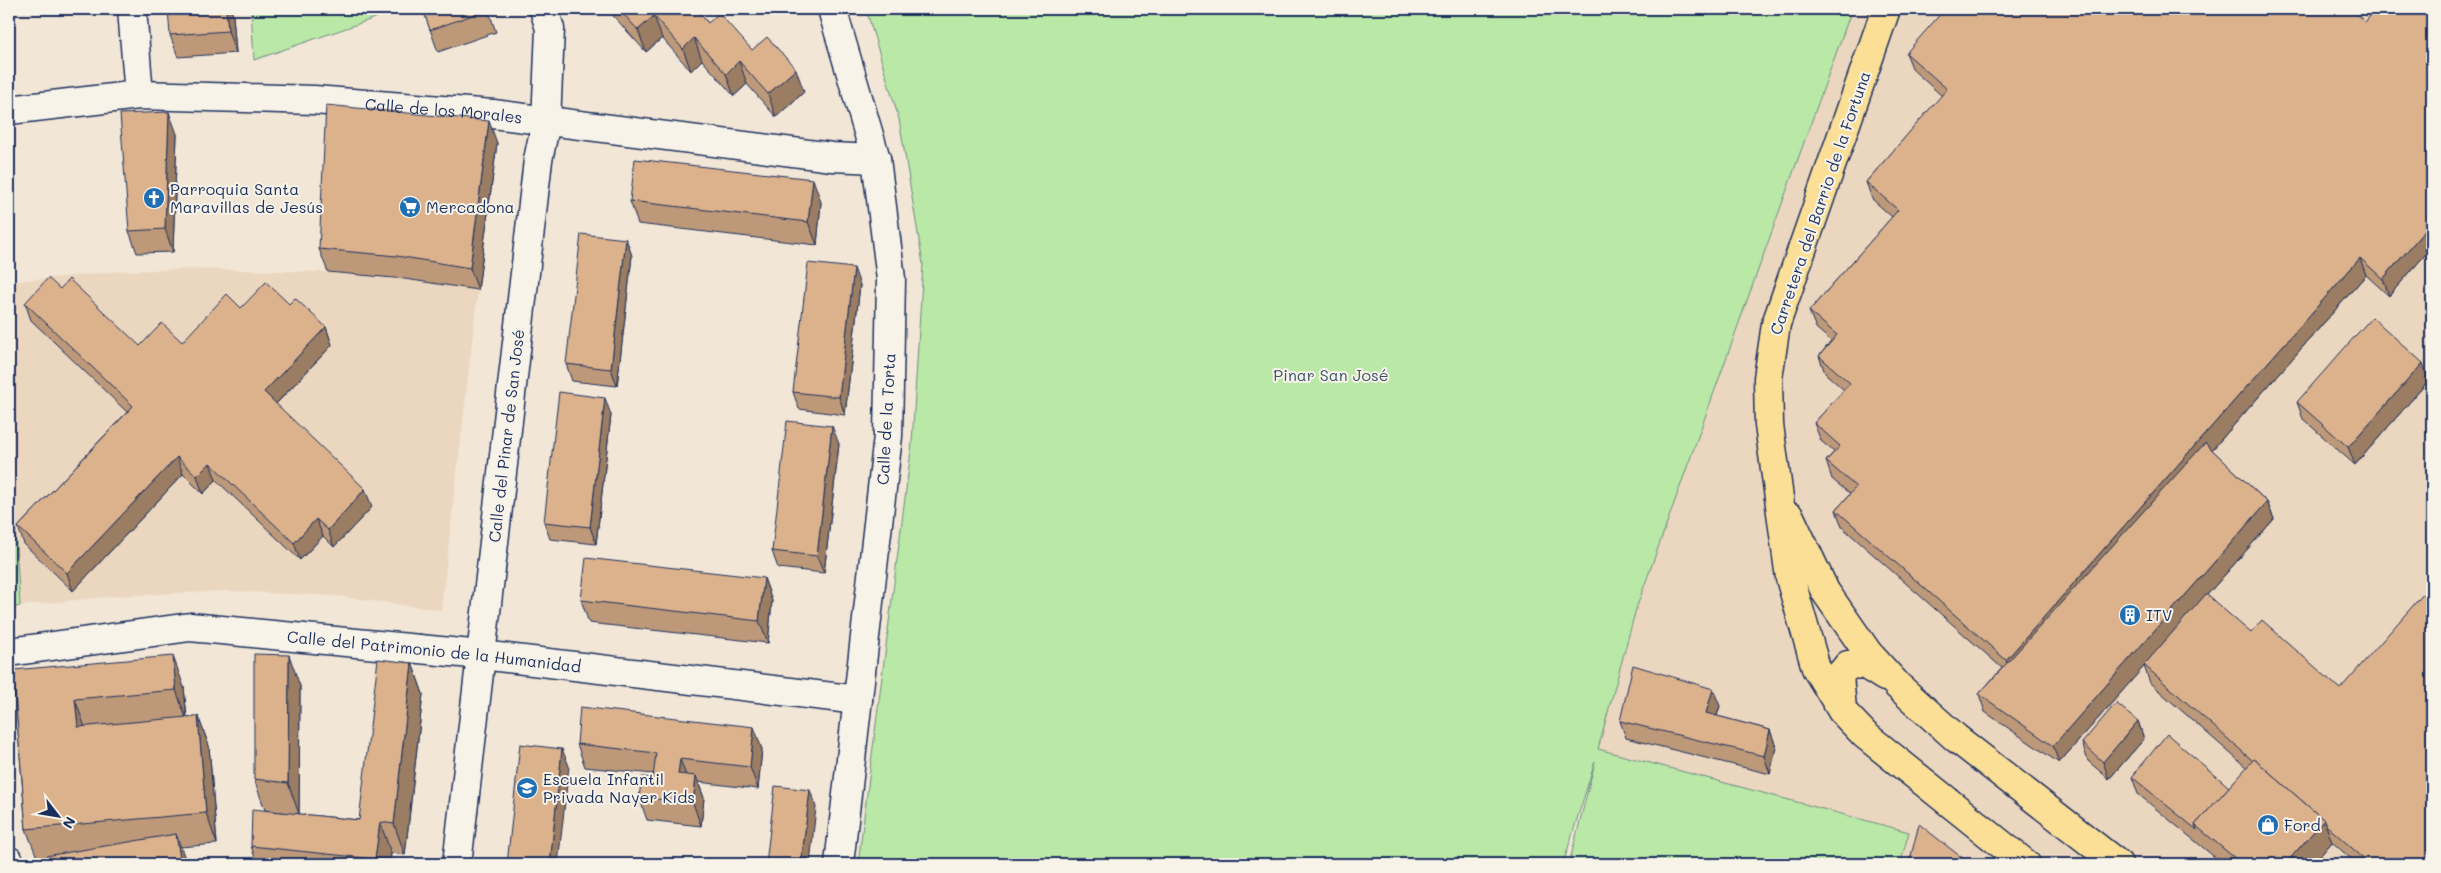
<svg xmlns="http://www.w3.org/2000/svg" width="2441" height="873" viewBox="0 0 2441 873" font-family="Mali,sans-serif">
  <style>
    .built { fill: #ebd6c0 }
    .green { fill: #bae8a6; stroke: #6a8c82 }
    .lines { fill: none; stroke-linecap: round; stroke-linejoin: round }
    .minor-casing { stroke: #1b2f5e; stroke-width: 31 }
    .major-casing { stroke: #1b2f5e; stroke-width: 31 }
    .minor { stroke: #f7f3e8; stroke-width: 28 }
    .major { stroke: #fbdf96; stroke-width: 28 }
    .wall { fill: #bd9979; stroke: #1b2f5e }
    .shaded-wall { fill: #9a7d63; stroke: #1b2f5e }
    .building { fill: #dcb28d; stroke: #1b2f5e }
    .labels { text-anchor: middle; stroke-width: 4; stroke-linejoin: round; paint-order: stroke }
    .street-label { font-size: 16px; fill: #1b2f5e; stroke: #f7f3e8 }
    .poi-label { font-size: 16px; fill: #1b2f5e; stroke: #f7f3e8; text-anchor: start }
    .park-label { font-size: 16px; fill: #3b546c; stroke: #f7f3e8 }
  </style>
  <rect width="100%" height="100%" fill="#f2e6d6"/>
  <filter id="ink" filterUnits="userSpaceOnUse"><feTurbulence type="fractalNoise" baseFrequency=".02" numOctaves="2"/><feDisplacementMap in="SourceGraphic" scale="10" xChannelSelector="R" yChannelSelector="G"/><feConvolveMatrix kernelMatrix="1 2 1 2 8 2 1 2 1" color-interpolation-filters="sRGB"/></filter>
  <g filter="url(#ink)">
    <g class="built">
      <path d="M1852,9h580v855h-532l8,-32 -310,-83 38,-140z"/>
      <path d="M193,269l134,3 78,7 73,11 -37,320 -104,-14 -110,-5 -112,5 -95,10 -11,-169v-155l113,-11z"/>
    </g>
    <g class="green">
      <path d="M251,9h150l-147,51z"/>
      <path d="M866,9h986l-216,600 -38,140 311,83 -9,32h-331l26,-102 -32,102h-705l54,-421 11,-179 -24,-145z"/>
      <path d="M9,437l11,169 -11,3z"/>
    </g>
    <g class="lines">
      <g class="minor-casing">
        <g id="minor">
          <path d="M132,9l7,86"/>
          <path d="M832,9l44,150 15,120 -3,157 -49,428"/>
          <path id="s1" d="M9,110l130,-15 175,5 179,14 339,43 44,2"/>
          <path id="s2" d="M9,652l181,-25 292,28 376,45"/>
          <path d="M9,861v3"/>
          <path id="s3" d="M457,864l81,-704 8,-38 4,-93 -6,-20"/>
        </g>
      </g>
      <g class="major-casing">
        <g id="major">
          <path d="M1886,9l-110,315 -8,54 1,47 21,153 26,90 26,43 23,24 161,129"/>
          <path d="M1790,517l35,74 43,62 30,33 58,52 162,126"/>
          <path d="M1842,709l-3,-33 9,-11 16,-1 21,13"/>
        </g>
      </g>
      <use href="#minor" class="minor"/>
      <use href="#major" class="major"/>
    </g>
    <g class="wall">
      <path d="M423,9h65l8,23 -58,20z"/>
      <path d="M607,9h89l12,14 44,27 52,42 -28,25 -29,-33 -13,12 -32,-36 -11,11 -29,-33 -16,14z"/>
      <path d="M2432,12v235l-43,49 -23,-21 -154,175 55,52 7,17 -67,76 225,269h-75l-25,-22 -19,22h-90l-85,-70 -6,-17 97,10 18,-19 -97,-85 -6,-17 -85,97 -74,-51 -6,-18 23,-26 -160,-141 -6,-17 14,-16 -18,-15 -6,-18 8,-9 -13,-11 -7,-18 30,-33 -19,-17 -6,-17 12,-15 -15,-13 -7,-17 83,-94 -20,-18 -6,-17 76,-86 -29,-26 -7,-17 459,-31z"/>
      <path d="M233,15l3,38 -58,4 -8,-22z"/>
      <path d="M177,134l-4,118 -36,1 -8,-22z"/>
      <path d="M497,143l-19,147 -73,-11 -77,-7 -9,-23z"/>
      <path d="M630,201l191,1 -4,43 -179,-21z"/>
      <path d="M626,239l6,17 -15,130 -45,-5 -6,-17z"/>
      <path d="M860,285l-15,130 -46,-6 -6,-17z"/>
      <path d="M60,289l80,57 42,-4 59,-34 48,-4 37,23 6,18 -56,59 96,103 -38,40 -11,-11 -23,24 -84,-80 -13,14 -20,-20 -110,117 -49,-47 -6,-17 109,-115 -96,-92 -6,-17z"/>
      <path d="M2429,380l-74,85 -52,-46 -6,-17z"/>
      <path d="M611,415l-15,129 -46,-5 -6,-17z"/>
      <path d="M839,444l-15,129 -46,-5 -6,-17z"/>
      <path d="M764,578l8,23 -4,42 -179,-20 -8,-23z"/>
      <path d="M412,663l11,31 -18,161 -14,-2 -1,11h-133l-6,-18 37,-33 -23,-3 -11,-31 46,-93 -1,128 60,6z"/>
      <path d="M13,670l171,17 3,30 11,-1 11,30 8,98 -37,3 7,17h-140l-1,-5 -8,1 -12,-31z"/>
      <path d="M1720,706l-3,10 53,14 6,17 -6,27 -144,-36 -6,-17z"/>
      <path d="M2138,721l6,18 -35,40 -21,-18 -6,-18z"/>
      <path d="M577,744l185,5 -4,40 -60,-7 6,16 -3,28 -54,-6 -8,-23 14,-19v-4l-68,-7z"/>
    </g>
    <g class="shaded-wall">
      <path d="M226,9h5l2,6 3,38 -8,-22z"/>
      <path d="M654,16l8,22 -16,14 -8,-22z"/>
      <path d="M694,38l8,22 -11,11 -8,-22z"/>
      <path d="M739,61l8,23 -13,12 -8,-22z"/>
      <path d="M796,69l8,23 -28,25 -8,-23z"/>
      <path d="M169,112l8,22 -4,118 -8,-23z"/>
      <path d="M489,121l8,22 -19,147 -8,-22z"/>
      <path d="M813,179l8,23 -4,43 -9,-23z"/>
      <path d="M2432,222v25l-43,49 -6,-17z"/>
      <path d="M626,239l6,17 -15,130 -6,-17z"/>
      <path d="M2360,258l6,17 -354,402 -6,-17z"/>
      <path d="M854,268l6,17 -15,130 -6,-18z"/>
      <path d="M326,327l6,18 -62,65 -6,-18z"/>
      <path d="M2423,363l6,17 -74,85 -7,-18z"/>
      <path d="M605,398l6,17 -15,129 -6,-17z"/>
      <path d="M832,426l7,18 -15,129 -7,-17z"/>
      <path d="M177,457l6,17 -110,117 -6,-18z"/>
      <path d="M210,463l6,17 -13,14 -6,-18z"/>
      <path d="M365,489l7,18 -38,40 -6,-17z"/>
      <path d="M2267,502l7,17 -215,244 -6,-17z"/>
      <path d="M316,519l7,17 -23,24 -6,-17z"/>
      <path d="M764,578l8,23 -4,42 -9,-22z"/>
      <path d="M289,655l11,31 -1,128 -11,-31z"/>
      <path d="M173,656l11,31 3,34 -11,-31z"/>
      <path d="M412,663l11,31 -18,161 -11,-31z"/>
      <path d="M1713,689l7,17 -8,24 -6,-17z"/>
      <path d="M75,699l11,31 -8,-3z"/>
      <path d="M198,716l11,30 8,98 -11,-31z"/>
      <path d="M2138,721l6,18 -35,40 -6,-17z"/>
      <path d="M754,727l8,22 -4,40 -8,-22z"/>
      <path d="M1770,730l6,17 -6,27 -6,-18z"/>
      <path d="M562,749l7,17 -11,98h-8z"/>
      <path d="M680,759l8,22 -10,-7z"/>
      <path d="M696,776l8,22 -3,28 -8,-23z"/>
      <path d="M810,790l6,17 -6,57h-9z"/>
      <path d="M2324,820l8,22 -19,22h-28z"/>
      <path d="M380,822l11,31 -1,11h-13l-2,-5z"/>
      <path d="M176,834l11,30h-6z"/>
    </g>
    <g class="building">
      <path d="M168,9h58l2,22 -58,4z"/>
      <path d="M423,9h64v1l-57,20z"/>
      <path d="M619,9h77l12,14 11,-10 33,37 15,-13 29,32 -28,25 -29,-33 -13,13 -32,-36 -11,11 -29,-33 -16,14z"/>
      <path d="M1945,9h406l14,13 11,-13h52l4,3v210l-49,57 -23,-21 -354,402 -170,-150 20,-23 -30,-26 14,-15 -26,-23 36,-40 -31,-27 18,-21 -28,-24 89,-101 -32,-28 81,-93 -41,-36z"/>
      <path d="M326,105l163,16 -19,147 -73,-12 -78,-7z"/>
      <path d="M169,112l-4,117 -36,2 -9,-117z"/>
      <path d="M635,159l178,20 -5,43 -178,-21z"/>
      <path d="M581,234l45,5 -15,130 -45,-5z"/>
      <path d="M808,263l46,5 -15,129 -46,-5z"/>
      <path d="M48,278l12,11 9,-10 71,67 22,-23 20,19 45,-48 14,14 25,-26 23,22 6,-6 31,29 -62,65 101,97 -37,41 -12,-11 -22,24 -84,-80 -13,13 -20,-19 -110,116 -49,-46 115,-121 -108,-103z"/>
      <path d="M2372,317l51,46 -75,84 -51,-45z"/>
      <path d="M559,392l46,6 -15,129 -46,-5z"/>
      <path d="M787,421l45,5 -15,130 -45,-5z"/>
      <path d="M2205,443l62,59 -214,244 -74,-52z"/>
      <path d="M586,558l178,20 -5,43 -178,-21z"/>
      <path d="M2432,584v280h-62l-44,-39 -2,-5 -70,-61 -1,2 -109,-96 62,-71 45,39 11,-13 78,69z"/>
      <path d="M254,654l35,1 -1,128 -34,-4z"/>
      <path d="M173,656l3,34 -101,9 3,28 120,-11 8,97 -180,16 -13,-159z"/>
      <path d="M378,659l34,4 -18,161 -14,-2 -5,37 -124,-13 1,-37 107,11z"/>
      <path d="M1633,665l80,24 -7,24 64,17 -6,26 -144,-35z"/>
      <path d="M2116,703l22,18 -35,41 -21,-19z"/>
      <path d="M580,707l174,20 -4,40 -70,-8 -2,15 18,2 -3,27 -54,-6 3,-20 11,1 3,-25 -79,-9z"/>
      <path d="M2167,734l62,53 -34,38 2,5 -65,-53z"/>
      <path d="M520,744l42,5 -12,115h-43z"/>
      <path d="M2254,759l70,61 -39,44h-43l-47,-39z"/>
      <path d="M775,786l35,4 -9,74h-35z"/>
      <path d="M1919,824l51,40h-61z"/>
      <path d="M176,834l5,30h-134l-1,-8z"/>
    </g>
  </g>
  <defs>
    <g id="church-disc" transform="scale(1.125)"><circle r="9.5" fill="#1f6fb2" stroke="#f7f3e8"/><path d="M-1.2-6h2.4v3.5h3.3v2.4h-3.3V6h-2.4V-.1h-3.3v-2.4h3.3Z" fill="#fff"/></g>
    <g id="supermarket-disc" transform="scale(1.125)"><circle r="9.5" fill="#1f6fb2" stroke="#f7f3e8"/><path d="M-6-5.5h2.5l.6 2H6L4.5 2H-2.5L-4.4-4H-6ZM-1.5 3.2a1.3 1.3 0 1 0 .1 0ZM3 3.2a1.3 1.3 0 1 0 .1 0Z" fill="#fff"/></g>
    <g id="building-disc" transform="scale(1.125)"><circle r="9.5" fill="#1f6fb2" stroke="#f7f3e8"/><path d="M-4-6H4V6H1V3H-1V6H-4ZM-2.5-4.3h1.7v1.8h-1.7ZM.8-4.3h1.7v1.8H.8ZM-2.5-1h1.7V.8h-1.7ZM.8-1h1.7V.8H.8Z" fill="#fff"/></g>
    <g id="school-disc" transform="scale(1.125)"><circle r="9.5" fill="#1f6fb2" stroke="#f7f3e8"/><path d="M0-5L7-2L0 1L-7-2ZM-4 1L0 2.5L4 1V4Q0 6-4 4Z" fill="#fff"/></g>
    <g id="shop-disc" transform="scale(1.125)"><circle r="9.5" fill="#1f6fb2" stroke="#f7f3e8"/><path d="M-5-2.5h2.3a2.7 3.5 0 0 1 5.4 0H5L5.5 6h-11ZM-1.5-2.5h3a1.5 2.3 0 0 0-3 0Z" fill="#fff"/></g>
  </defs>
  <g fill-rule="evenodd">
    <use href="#church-disc" x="154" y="198"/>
    <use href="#supermarket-disc" x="410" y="207"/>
    <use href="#building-disc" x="2130" y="615"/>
    <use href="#school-disc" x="527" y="788"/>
    <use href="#shop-disc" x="2268" y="825"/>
  </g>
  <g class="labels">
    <g class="street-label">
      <text dy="6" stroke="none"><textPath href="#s1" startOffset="436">Calle de los Morales</textPath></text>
      <text transform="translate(1820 203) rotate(-71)" y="6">Carretera del Barrio de la Fortuna</text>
      <text transform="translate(886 419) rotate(-87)" y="6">Calle de la Torta</text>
      <text dy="6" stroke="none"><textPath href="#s3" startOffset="431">Calle del Pinar de San José</textPath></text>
      <text dy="6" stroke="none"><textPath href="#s2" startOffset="428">Calle del Patrimonio de la Humanidad</textPath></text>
    </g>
    <g class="poi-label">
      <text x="170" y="195">Parroquia Santa<tspan x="170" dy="18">Maravillas de Jesús</tspan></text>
      <text x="426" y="213">Mercadona</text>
      <text x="2146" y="621">ITV</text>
      <text x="543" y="785">Escuela Infantil<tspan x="543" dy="18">Privada Nayer Kids</tspan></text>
      <text x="2284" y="831">Ford</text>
    </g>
    <g class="park-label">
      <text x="1331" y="381">Pinar San José</text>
    </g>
  </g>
  <rect width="2441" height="873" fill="none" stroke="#f7f3e8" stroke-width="30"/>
  <rect x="15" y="15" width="2411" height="843" fill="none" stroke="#1b2f5e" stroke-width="2" filter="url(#ink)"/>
  <g transform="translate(58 816) rotate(121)" stroke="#f7f3e8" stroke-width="4" paint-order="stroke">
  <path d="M0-4L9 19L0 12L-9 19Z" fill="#1b2f5e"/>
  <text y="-8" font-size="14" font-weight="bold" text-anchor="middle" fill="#1b2f5e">N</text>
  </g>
</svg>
